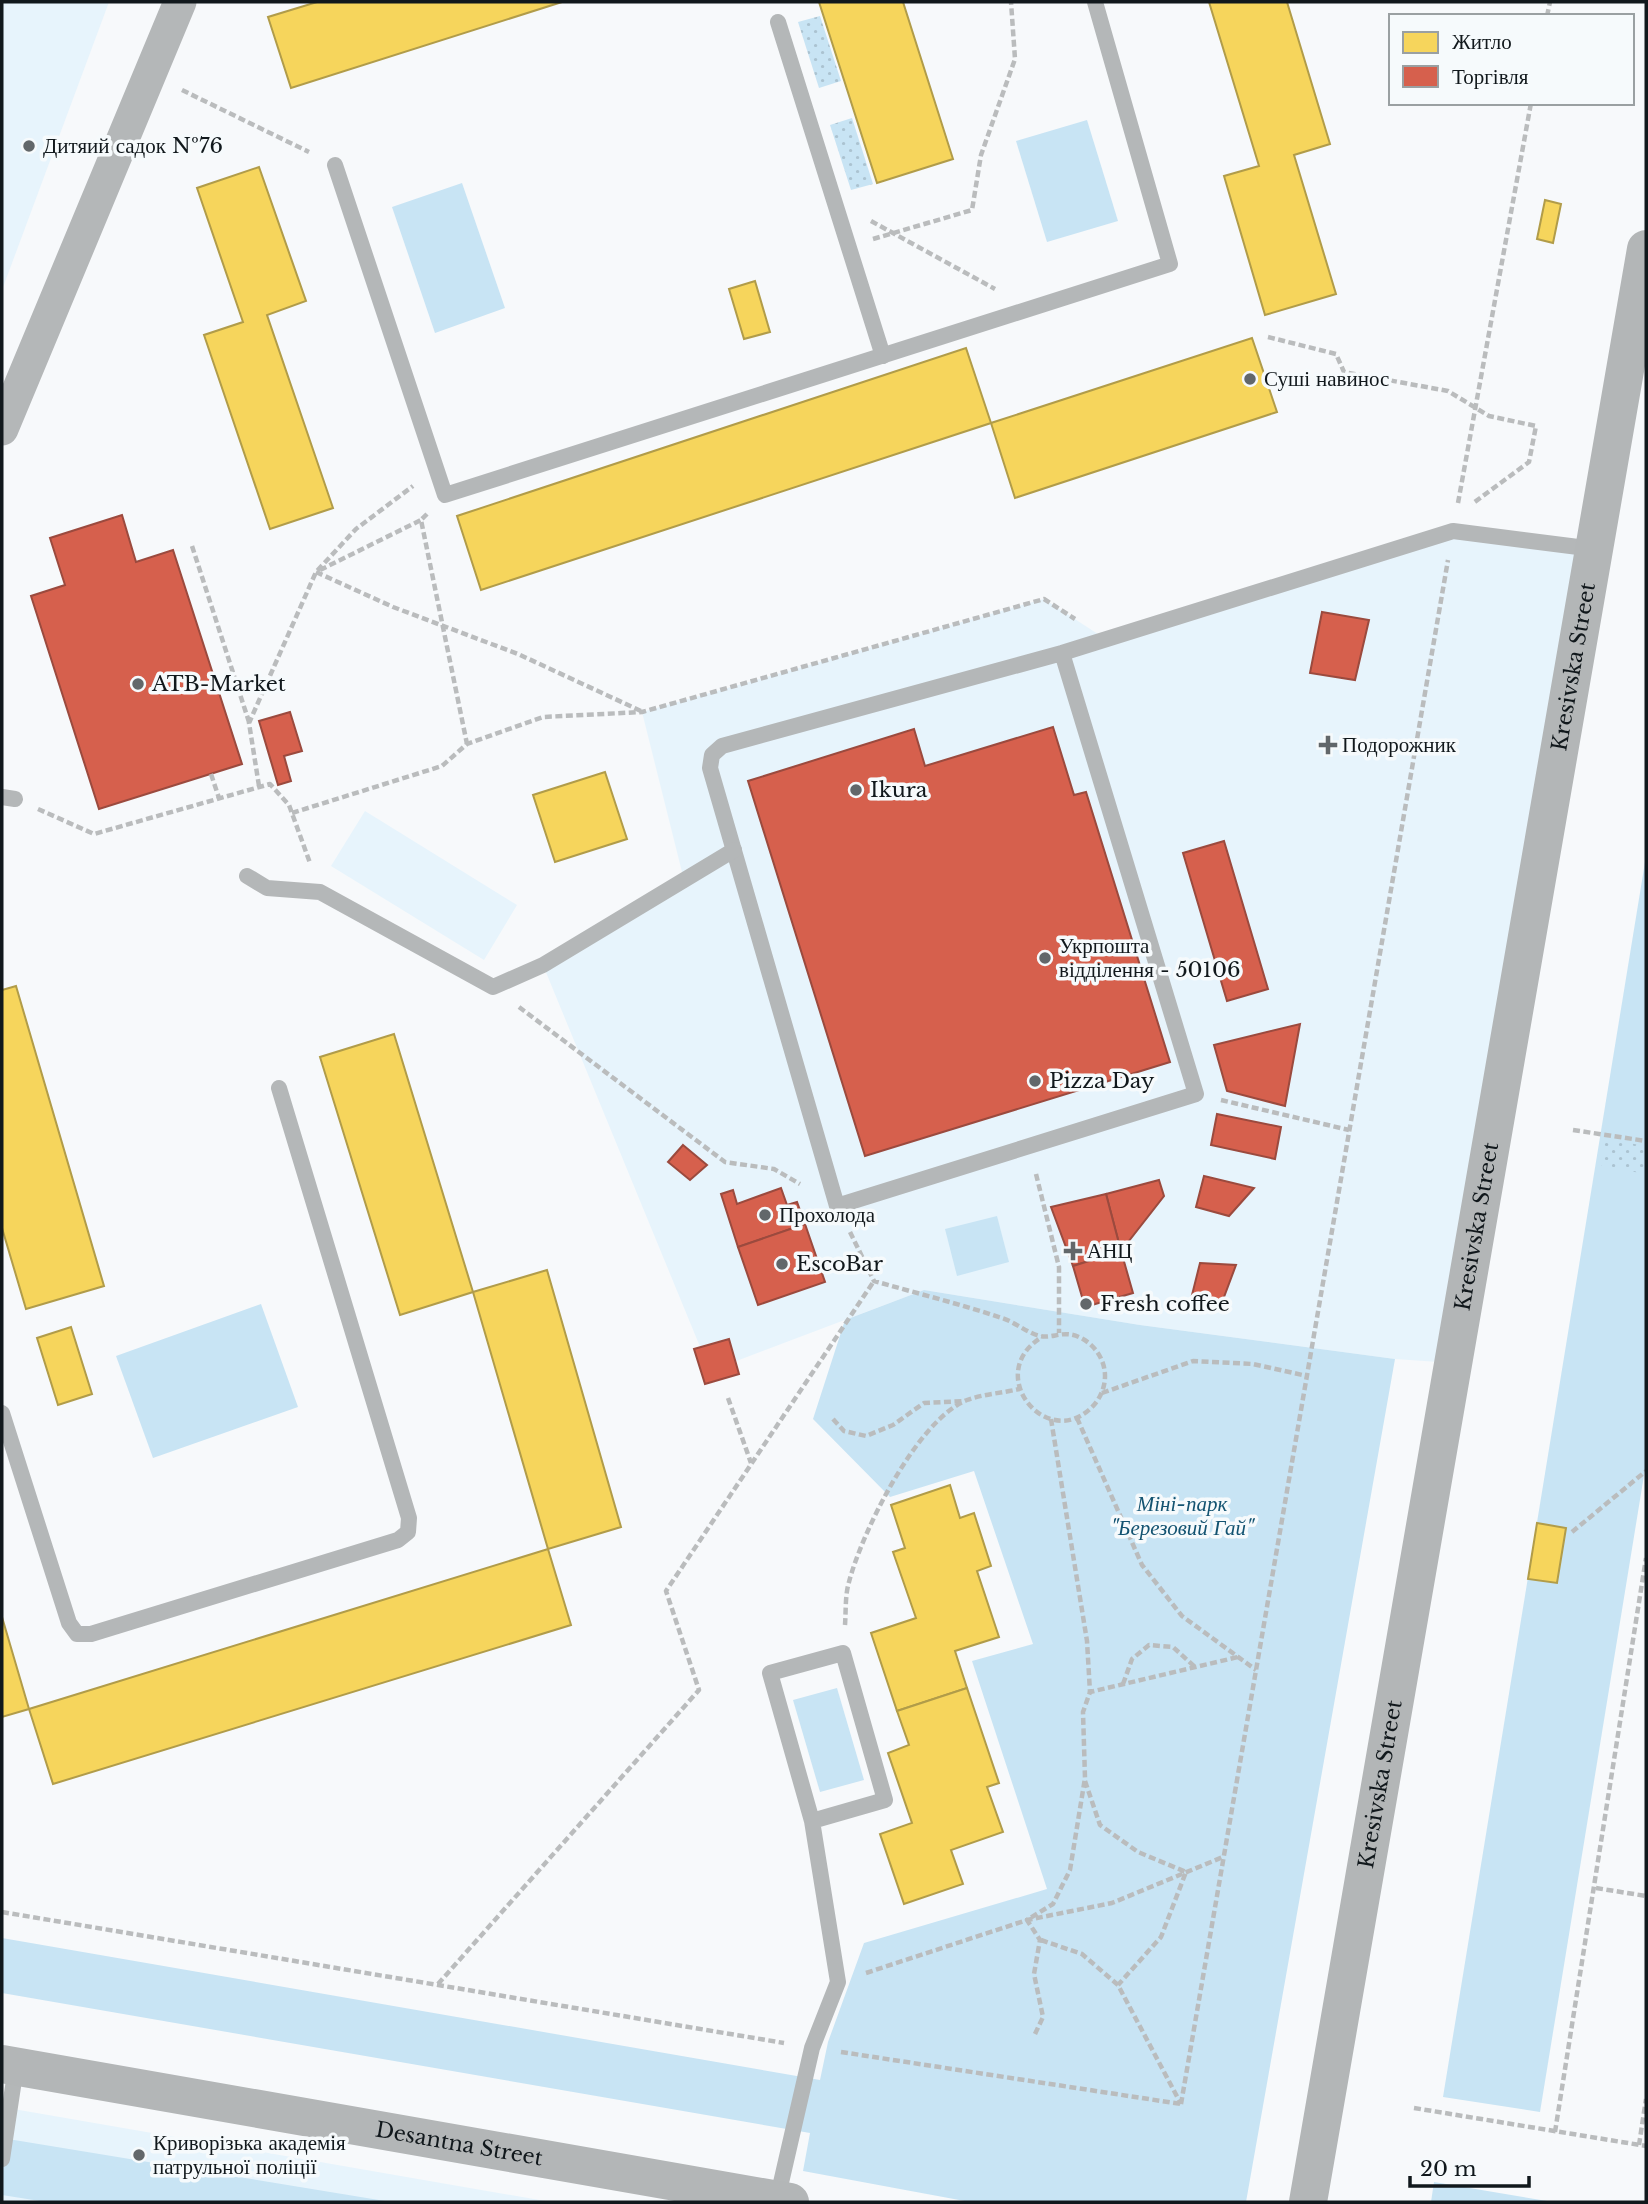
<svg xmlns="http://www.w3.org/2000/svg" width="1648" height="2204" viewBox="0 0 1648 2204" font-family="'Libre Baskerville',serif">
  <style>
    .built { fill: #e7f4fc }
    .green { fill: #c8e4f4 }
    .garden { fill: url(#garden-dots) }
    .homes { fill: #f6d55c; stroke: #b19c49; stroke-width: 2 }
    .shops { fill: #d6604d; stroke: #9b4a3e; stroke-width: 2 }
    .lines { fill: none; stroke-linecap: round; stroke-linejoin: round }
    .path { stroke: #babcbd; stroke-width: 4.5; stroke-dasharray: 7 3.5; stroke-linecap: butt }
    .lane { stroke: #b4b7b8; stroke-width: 16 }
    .street { stroke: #b4b7b8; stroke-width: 33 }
    .secondary { stroke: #b3b6b7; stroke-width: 38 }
    .poi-dot { fill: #62676a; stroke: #f6fafc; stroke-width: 2.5 }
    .labels { text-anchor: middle; stroke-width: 7; stroke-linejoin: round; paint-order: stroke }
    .poi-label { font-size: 21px; fill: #11181c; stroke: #f6fafc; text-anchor: start }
    .street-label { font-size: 21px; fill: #11181c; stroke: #f6fafc }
    .park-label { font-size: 21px; font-style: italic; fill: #135371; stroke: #f6fafc }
  </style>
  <defs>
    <pattern id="garden-dots" width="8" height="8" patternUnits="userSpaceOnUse" patternTransform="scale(1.75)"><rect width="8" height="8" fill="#c8e4f4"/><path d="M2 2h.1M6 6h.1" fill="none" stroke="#abc3d1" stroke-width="1.8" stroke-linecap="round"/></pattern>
  </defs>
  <rect width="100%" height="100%" fill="#f7f9fb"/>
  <g class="built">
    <path d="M2,2h107l-107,288z"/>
    <path d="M1453,531l141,18 -141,814 -58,-4 -255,-34 -216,-35 -214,81 -167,-406 141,-85 -42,-168 402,-113 60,39z"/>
    <path d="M365,811l152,94 -33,55 -153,-94z"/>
    <path d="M2,2107l549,95h-549z"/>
  </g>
  <g class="green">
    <path d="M1087,120l31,101 -71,21 -31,-101z"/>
    <path d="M462,183l43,125 -70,25 -43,-126z"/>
    <path d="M1646,856v607l-106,649 -97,-15z"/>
    <path d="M997,1216l12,46 -52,14 -12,-47z"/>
    <path d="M924,1290l216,35 255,34 -149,843h-276l-167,-31 7,-38 -808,-140v-55l818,142 8,-38 36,-99 183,-54 -75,-228 61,-17 -59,-173 -84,26 -77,-78 32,-99z"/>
    <path d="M261,1304l37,103 -145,51 -37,-102z"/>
    <path d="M837,1688l27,92 -44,12 -27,-92z"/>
    <path d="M2,2138l389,64h-345l-44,-7z"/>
    <path d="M1434,2182l119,20h-122z"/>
  </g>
  <g class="garden">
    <path d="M820,16l21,65 -22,7 -21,-66z"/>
    <path d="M852,118l21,66 -22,6 -21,-65z"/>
    <path d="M1605,1139l41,7v28l-45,-8z"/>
  </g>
  <g class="homes">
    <path d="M317,2h245l-271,86 -23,-71z"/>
    <path d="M819,2h84l50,157 -76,24z"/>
    <path d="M1209,2h78l43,142 -36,11 42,139 -71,21 -41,-139 35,-10z"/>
    <path d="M259,167l47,134 -39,14 66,193 -63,21 -66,-194 39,-13 -46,-134z"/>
    <path d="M1545,200l16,4 -8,39 -16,-4z"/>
    <path d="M755,281l15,51 -26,7 -15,-50z"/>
    <path d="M1252,338l25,74 -262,86 -24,-75z"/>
    <path d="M966,348l25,75 -510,167 -24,-74z"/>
    <path d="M605,772l22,67 -72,23 -22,-67z"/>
    <path d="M16,986l88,300 -78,23 -24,-81v-238z"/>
    <path d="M394,1034l79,258 -73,23 -80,-258z"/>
    <path d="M547,1270l74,257 -73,22 -75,-257z"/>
    <path d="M71,1327l21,67 -34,11 -21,-67z"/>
    <path d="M950,1485l10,33 14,-5 17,53 -14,5 22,66 -44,14 12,37 -70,23 -26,-78 45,-15 -23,-66 12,-4 -14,-43z"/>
    <path d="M1537,1523l29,5 -9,55 -29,-4z"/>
    <path d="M548,1549l23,76 -518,159 -24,-75z"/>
    <path d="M2,1617l27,92 -27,8z"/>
    <path d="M967,1688l32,95 -12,4 16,45 -52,18 12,34 -59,20 -24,-70 32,-11 -24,-70 21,-8 -12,-34z"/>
  </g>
  <g class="shops">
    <path d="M122,515l14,47 37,-12 69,214 -143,45 -68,-213 34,-11 -15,-47z"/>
    <path d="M1322,612l47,8 -14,60 -45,-7z"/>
    <path d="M290,712l12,39 -18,5 7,25 -13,4 -19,-64z"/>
    <path d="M1053,727l21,68 12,-3 84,270 -305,94 -117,-375 166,-52 11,37z"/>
    <path d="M1224,841l44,148 -41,12 -44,-148z"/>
    <path d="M1300,1024l-15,82 -58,-15 -13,-46z"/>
    <path d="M1217,1114l64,13 -6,32 -64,-14z"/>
    <path d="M683,1145l24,20 -17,15 -22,-18z"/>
    <path d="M1204,1176l50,12 -25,28 -33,-9z"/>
    <path d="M1159,1180l5,16 -43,55 -15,-57z"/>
    <path d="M781,1188l6,17 10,-3 8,22 -67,23 -17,-53 12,-4 4,14z"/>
    <path d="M1106,1194l15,57 -48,15 -22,-59z"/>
    <path d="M805,1224l20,58 -67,23 -20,-58z"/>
    <path d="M1121,1251l12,42 -48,14 -12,-41z"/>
    <path d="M1200,1263l36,2 -15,40 -29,-10z"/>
    <path d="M729,1339l10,35 -34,10 -11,-35z"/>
  </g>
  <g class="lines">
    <g class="path">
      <path d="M1547,16l3,-14"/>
      <path d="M182,90l127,62"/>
      <path d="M871,221l124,68"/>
      <path d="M873,239l99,-29 9,-55 34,-96 -4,-57"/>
      <path d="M1268,337l68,17 8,18 104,19 41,25 47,10 -7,36 -57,42"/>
      <path d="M1458,503l73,-400"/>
      <path d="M427,514l-6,6 46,224"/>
      <path d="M192,546l57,176"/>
      <path d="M320,570l101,-50"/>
      <path d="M316,572l77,35 125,47 123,57"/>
      <path d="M211,774l8,24"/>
      <path d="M259,786l-10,-63 67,-151 40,-43 57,-43"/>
      <path d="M38,809l56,25 176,-50 19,21 21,58"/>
      <path d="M292,813l150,-47 25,-22 76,-27 99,-5 402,-113 31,20"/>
      <path d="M519,1007l206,155 49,7 26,15"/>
      <path d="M1221,1100l128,30"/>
      <path d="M1573,1130l73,11"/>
      <path d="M1036,1174l23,93v66"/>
      <path d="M850,1232l24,49c42,12 86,23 128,37 13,4 25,15 38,18 13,3 24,-7 41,2 14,7 24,22 24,38 0,13 -6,25 -15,33 -45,41 -107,-36 -48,-72"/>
      <path d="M1102,1393l91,-32 60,3 54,12"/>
      <path d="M728,1398l23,65"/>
      <path d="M1077,1418l65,147 40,51 74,54"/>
      <path d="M833,1419l11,12 22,5 27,-11 31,-22 40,-2"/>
      <path d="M1051,1419l36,222 3,51"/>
      <path d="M1572,1532l74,-61"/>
      <path d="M845,1625c1,-14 0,-30 4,-43 13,-50 68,-162 118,-182 16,-6 36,-7 52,-11"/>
      <path d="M1123,1684l9,-25 17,-14 24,2 22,20"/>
      <path d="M1085,1781l15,44 38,27 48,20 -25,65 -43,48"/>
      <path d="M1596,1888l50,8"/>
      <path d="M2,1912l782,131"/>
      <path d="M1041,1940l41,14 36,31 63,119"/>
      <path d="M866,1973l161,-53 85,-17 111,-46"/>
      <path d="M438,1984l261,-294 -33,-99 208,-310"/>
      <path d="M1035,2034l8,-17 -9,-43 6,-34 -13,-20 26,-16 17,-34 15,-92 -2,-66 7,-20 148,-35"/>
      <path d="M841,2052l340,52"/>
      <path d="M1181,2104l267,-1544"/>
      <path d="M1414,2108l232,38"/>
      <path d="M1555,2132l91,-574"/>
      <path d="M1639,2145l7,-46"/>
    </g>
    <g class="lane">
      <path d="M778,22l105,334"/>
      <path d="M335,165l110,330 725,-231 -75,-262"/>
      <path d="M1062,653l134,441 -359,112 -127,-438 2,-13 10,-9 340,-93 391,-122 141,18"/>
      <path d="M2,797l13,2"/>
      <path d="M247,876l20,12 53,4 173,95 50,-22 191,-115"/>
      <path d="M2,1413l67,210 8,11h14l307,-94 10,-8 1,-14 -130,-430"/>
      <path d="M2,2159l14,-92"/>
      <path d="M777,2200l35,-152 26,-66 -26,-161 -42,-148 73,-20 42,147 -73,21"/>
    </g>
    <path class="street" d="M2,429l178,-427"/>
    <g class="secondary">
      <path id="s1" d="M2,2064l788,138"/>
      <path id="s2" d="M1308,2202l338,-1953"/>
    </g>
  </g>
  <g class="poi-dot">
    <circle cx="29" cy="146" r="7"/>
    <circle cx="1250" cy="379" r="7"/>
    <circle cx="138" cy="684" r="7"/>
    <path d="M1324.5 734.5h7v7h7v7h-7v7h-7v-7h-7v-7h7z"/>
    <circle cx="856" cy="790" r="7"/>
    <circle cx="1045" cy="958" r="7"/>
    <circle cx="1035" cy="1081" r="7"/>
    <circle cx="765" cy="1215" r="7"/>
    <path d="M1069.5 1240.5h7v7h7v7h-7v7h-7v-7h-7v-7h7z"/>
    <circle cx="782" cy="1264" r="7"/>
    <circle cx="1086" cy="1304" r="7"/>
    <circle cx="139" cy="2155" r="7"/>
  </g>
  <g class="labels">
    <g class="poi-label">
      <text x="43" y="153">Дитяий садок №76</text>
      <text x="1264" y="386">Суші навинос</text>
      <text x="152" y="691">ATB-Market</text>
      <text x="1342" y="752">Подорожник</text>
      <text x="870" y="797">Ikura</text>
      <text x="1059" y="953">Укрпошта<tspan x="1059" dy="24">відділення - 50106</tspan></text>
      <text x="1049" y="1088">Pizza Day</text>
      <text x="779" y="1222">Прохолода</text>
      <text x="1087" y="1258">АНЦ</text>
      <text x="796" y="1271">EscoBar</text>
      <text x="1100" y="1311">Fresh coffee</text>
      <text x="153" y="2150">Криворізька академія<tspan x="153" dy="24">патрульної поліції</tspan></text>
    </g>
    <g class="street-label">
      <text dy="7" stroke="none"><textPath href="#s2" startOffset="1558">Kresivska Street</textPath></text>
      <text dy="7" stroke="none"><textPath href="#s2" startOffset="990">Kresivska Street</textPath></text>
      <text dy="7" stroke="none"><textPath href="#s2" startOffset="424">Kresivska Street</textPath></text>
      <text dy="7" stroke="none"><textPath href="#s1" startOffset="464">Desantna Street</textPath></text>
    </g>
    <g class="park-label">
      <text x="1182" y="1511">Міні-парк<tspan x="1182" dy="24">"Березовий Гай"</tspan></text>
    </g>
  </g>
  <rect width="1648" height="2204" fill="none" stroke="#11181c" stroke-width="7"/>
  <rect x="1389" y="14" width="245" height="91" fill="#f6fafc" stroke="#9aa0a2" stroke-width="2"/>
  <rect x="1403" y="32" width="35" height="21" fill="#f6d55c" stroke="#9aa0a2" stroke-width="2"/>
  <text x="1452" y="49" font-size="21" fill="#11181c">Житло</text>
  <rect x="1403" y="66" width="35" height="21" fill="#d6604d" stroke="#9aa0a2" stroke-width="2"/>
  <text x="1452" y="84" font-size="21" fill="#11181c">Торгівля</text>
  <path d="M1410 2176v10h119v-10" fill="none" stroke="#11181c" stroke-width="3.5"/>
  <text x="1420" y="2176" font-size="21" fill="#11181c" stroke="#f6fafc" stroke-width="5" paint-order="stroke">20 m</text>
</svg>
